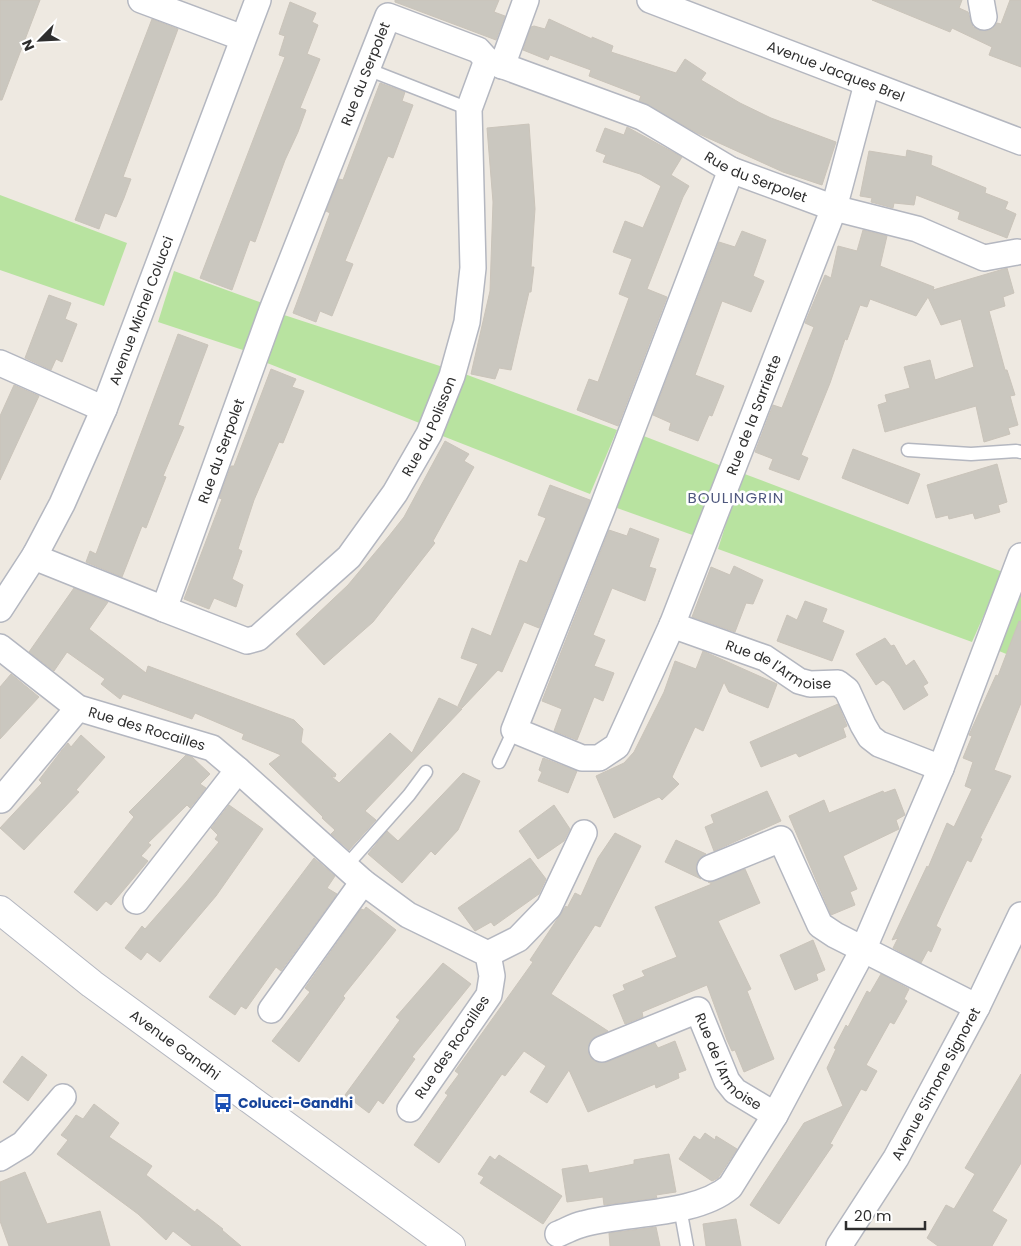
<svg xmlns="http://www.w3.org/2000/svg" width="1021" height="1246" viewBox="0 0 1021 1246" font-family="Poppins,sans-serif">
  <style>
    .green { fill: #b8e3a0 }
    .building { fill: #cac7bf; stroke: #cac4ba }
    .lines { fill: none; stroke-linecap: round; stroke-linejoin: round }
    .service-casing { stroke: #b4b7c0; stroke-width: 15 }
    .minor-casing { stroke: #b4b7c0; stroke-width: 28 }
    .secondary-casing { stroke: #b4b7c0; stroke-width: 30 }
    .service { stroke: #fff; stroke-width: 12 }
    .minor { stroke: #fff; stroke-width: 25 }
    .secondary { stroke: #fff; stroke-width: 28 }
    .labels { text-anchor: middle; stroke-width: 5; stroke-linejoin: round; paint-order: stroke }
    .street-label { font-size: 14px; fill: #2e2e2e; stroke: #fff }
    .transit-label { font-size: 14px; font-weight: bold; fill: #164399; stroke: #fff; text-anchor: start }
    .neighbourhood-label { font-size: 15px; letter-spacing: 1px; fill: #4f587e; stroke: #fff }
  </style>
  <rect width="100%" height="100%" fill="#eee9e1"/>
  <g class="green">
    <path d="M0,195l127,48 -23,63 -104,-36z"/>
    <path d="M174,271l94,34 -19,47 -91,-30z"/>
    <path d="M278,313l165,54 -21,57 -160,-63z"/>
    <path d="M462,373l155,57 -27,64 -150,-59z"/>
    <path d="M641,435l83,32 -26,70 -81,-29z"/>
    <path d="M742,473l261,99 -31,70 -254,-93z"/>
    <path d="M1021,581v79l-27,-11z"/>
  </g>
  <g class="building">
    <path d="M0,0h40l-38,100h-2z"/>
    <path d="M395,0h104l-5,12 11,4 -9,24 -101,-38z"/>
    <path d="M872,0h90l-3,8 9,4 5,15 13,4 7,-3 4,-5 4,1 9,-24h11v67l-32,-12 3,-8 -40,-19 -2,4z"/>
    <path d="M290,2l26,11 -4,9 6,3 -11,29 13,5 -20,49 6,2 -8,22 -13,28 -30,82 -5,-2 -18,50 -32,-12 85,-221 -6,-2 6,-19 -6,-2z"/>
    <path d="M152,19l26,10 -55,148 8,2 -7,19 -8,19 -11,-4 -6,16 -24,-9z"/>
    <path d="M549,19l43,20v-2l21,9 -2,6 65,21 9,-14 21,14 -5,7 39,23 31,15 65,24 -14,43 -39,-13 -86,-39 -58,-32 2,-5 -52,-20 2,-6 -41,-15 -2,5 -25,-10 8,-23 3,-1 11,3z"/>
    <path d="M380,83l25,9 -3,9 11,4 -20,53 -5,-2 -43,105 8,3 -21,52 -12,-5 -4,11 -23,-9 37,-100 -4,-2 13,-32 4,1z"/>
    <path d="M529,124l6,85 -4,58h3l-3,25h-2l-18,78 -12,-2 -4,11 -24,-5 19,-83 3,-89 -6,-74z"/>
    <path d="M627,127l55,30 -11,18 18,11 -6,11 -36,92 20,8 -49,129 -41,-16 12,-31 9,3 31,-84 -10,-4 13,-35 -19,-7 12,-31 18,7 18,-42 -21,-12 -37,-12 3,-7 -10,-4 9,-23 19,7z"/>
    <path d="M907,150l25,6 -1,9 55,23 -1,5 23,9 -3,7 11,5 -9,24 -49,-19 2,-7 -44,-17 -2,10 -20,-2 -1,5 -22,-6 1,-4 -12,-2 9,-45 37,6z"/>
    <path d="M863,230l24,6 -7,30 54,21 -1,3 74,-22 7,25 -11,4 2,9 -16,5 16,59h2l8,25 -5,1 8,29 -10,3 2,6 -26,8 -8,-36 -91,26 -7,-27 9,-3 -2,-7 25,-7 -6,-21 26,-7 5,20 39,-13 -13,-48 -20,6 -13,-28 -12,19 -46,-17 -3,8 -7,-2 -13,35 -2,-1 -15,44 -29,72 7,3 -9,22 -30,-11 4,-10 -18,-7 18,-47 9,3 32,-81 -9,-4 20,-48 6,3 7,-32 19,5z"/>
    <path d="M742,231l24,9 -13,36 11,5 -13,31 -29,-11 -27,74 29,11 -12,30 -3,-1 -11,26 -29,-11 2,-7 -18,-8 66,-173 16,5z"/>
    <path d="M49,295l22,8 -6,16 12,5 -15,38 -6,-3 -5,11 -26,-12z"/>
    <path d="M178,334l30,11 -30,80 6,2 -21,49 3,1 -20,51 -4,-2 -20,51 -36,-15 4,-11 6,3z"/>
    <path d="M271,369l25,10 -4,8 12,4 -21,52 -4,-1 -25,58 -16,49 4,2 -10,28 11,6 -7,22 -22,-9 -5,11 -25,-10 38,-100 -3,-1 12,-32h3z"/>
    <path d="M14,385l25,11 -39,84v-64z"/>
    <path d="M445,441l24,13 -5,7 10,6 -41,74 2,2 -62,79 -49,43 -28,-31 52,-49 41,-49 15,-19z"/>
    <path d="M853,449l67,25 -12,30 -66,-26z"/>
    <path d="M997,464l10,38 -9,3 2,7 -25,7 -2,-6 -24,6 -1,-4 -12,3 -9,-33z"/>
    <path d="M550,485l40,15 -1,4 -50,124 -15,-6 -22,50 -4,-2 -36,38 -4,-2 20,-42 -17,-6 11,-30 19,8 29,-76 7,3 19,-45 -8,-3z"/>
    <path d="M630,528l29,11 -10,28 7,2 -11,32 -33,-13 -19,47 12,5 -11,26 20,7 -11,28 -9,-4 -17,43 -23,-9 8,-22 -20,-8 67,-171 18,6z"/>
    <path d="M734,566l29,14 -10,24 -7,-1 -11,29 -43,-15 19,-50 19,8z"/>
    <path d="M74,588l34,14 -19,27 57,44 2,-7 146,54 9,9 -2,13 35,32 -1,3 -4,-1 8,7 51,-50 22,20 27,-55 23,11 -97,102 11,9 -27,30 -18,-16 4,-4 -13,-12 1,-1 -54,-53 12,-9 -39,-16 2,-5 -49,-21 -3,6 -69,-25 -3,5 -19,-15 4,-5 -38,-27 -13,19 -25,-19z"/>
    <path d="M805,601l22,8 -5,13 22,9 -12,30 -55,-20 10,-26 10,5z"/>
    <path d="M1019,621l2,1v81l-27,67 17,6 -31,62 2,1 -11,23 -4,-2 -19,40 -12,26 5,3 -10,23 -3,-2 -7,13 -28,-15 5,-10 -6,2 35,-74 1,2 19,-45 7,4 18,-38 -7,-3 8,-24 -10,-4 9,-22 -3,-1 27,-60 2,1z"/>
    <path d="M885,638l6,8 3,-1 12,21 8,-6 14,23 -5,3 5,9 -24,15 -14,-24 -7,-6 -7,5 -20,-31z"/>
    <path d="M703,651l74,33 -9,24 -39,-16 -5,-10 -21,49 -8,-4 -23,50 7,7 -17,16 -3,-3 -45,21 -18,-42 28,-13 10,-11 30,-60 11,-31 21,8z"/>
    <path d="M11,674l28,23 -39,42v-52z"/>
    <path d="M838,704l9,22 -4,2 3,9 -47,20 -3,-4 -35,14 -11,-25z"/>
    <path d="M81,735l24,22 -29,33 3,2 -55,58 -24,-22 42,-45 -3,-3 23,-30 6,-7 3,4z"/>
    <path d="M186,755l6,2 18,17 -10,10 6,4 -16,20 -3,-3 -39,38 3,2 -10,11 7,5 -37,44 -5,-4 -9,10 -23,-19 60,-75 -5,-5z"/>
    <path d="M543,758l34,13 -9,22 -30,-12 4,-9 -3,-2z"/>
    <path d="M463,773l17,8 -22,49 -23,25 -4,-4 -29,32 -34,-29 19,-23 11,10z"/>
    <path d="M895,789l10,26 -9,5 3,9 -56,27 14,33 -7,3 5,13 -24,10 -42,-99 35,-16 5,13 54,-22 1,2z"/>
    <path d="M767,791l14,30 -67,30 -9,-24 9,-4 -3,-8z"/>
    <path d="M229,805l34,24 -47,67 -56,66 -13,-10 -6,8 -16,-12 17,-22 3,3 42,-48 32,-39 -4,-3 3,-4 -7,-7z"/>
    <path d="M554,805l16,24 -6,12 -26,18 -19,-28z"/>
    <path d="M615,833l26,13 -41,81 -5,-2 -44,69 57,37 -18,10 -1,13 5,7 13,1 48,-19 3,5 17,-7 11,29 -8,3 1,5 -23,10 -1,-4 -67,28 -19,-42 -22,33 -17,-11 16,-26 -22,-15 -19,25 -3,-2 -63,89 -25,-18 34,-50 -3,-2 14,-19 -4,-3 78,-109 -3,-2 36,-54 1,2 8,-15 6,3 17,-38z"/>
    <path d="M676,840l30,14 -7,5 -3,7 1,7 4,6 -36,-17z"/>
    <path d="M314,858l21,18 -8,12 10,6 -56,77 -5,-4 -30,42 -5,-3 -6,9 -26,-18z"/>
    <path d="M530,858l16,21 -7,15 -45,32 -3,-4 -16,9 -17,-23z"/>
    <path d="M745,869l15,34 -42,18 33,68 -4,2 27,68 -30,13 -9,-22 -3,1 -5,-11 -20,-55 -65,27 1,5 -18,7 -12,-29 12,-5 -2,-5 22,-9 -3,-5 35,-14 -22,-50 57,-23 -4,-2z"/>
    <path d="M366,907l30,23 -53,66 2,2 -46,64 -27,-21 38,-49 -5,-4 56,-79 3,1z"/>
    <path d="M813,940l12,30 -9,4 2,6 -23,10 -15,-35z"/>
    <path d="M443,963l28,21 -59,73 3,2 -32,45 -5,-4 -9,13 -24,-18 55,-75 -4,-3z"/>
    <path d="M881,974l28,15 -5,10 3,2 -13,23 -4,-2 -24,43 11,6 -11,20 -5,-2 -31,55 3,1 -54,79 -29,-19 54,-82 39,-17 -16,-38 9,-19 -2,-1 12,-23 2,2 19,-36 3,2z"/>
    <path d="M22,1056l25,19 -19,26 -25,-19z"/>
    <path d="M1021,1074v89l-29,48 15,9 -15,26h-54l-11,-8 19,-33 8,4 21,-35 -10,-6z"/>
    <path d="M94,1104l25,19 -10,14 43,29 -6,9 49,37 2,-3 26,20 -1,1 19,16h-49l-19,-15 -7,9 -28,-26 -81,-60 11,-14 -7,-5 8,-10 7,-10 7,4z"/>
    <path d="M705,1133l10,7 1,-4 21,13 -19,29 -6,3 -33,-22 15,-23 6,4z"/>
    <path d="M669,1154l7,38 -20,3 1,3 -53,7 -1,-8 -36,5 -5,-33 25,-4 2,8 45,-9v-4z"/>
    <path d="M499,1155l63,41 -19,28 -63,-41 4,-6 -6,-3 12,-18 5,4z"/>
    <path d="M25,1172l22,52 53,-13 10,35h-101l-9,-25v-39z"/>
    <path d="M736,1219l5,27h-35l-3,-22z"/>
    <path d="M656,1227l4,19h-50l-1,-13z"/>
  </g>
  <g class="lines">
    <g class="service-casing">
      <g id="service">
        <path d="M367,69l102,40"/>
        <path d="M908,450l63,4 45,-3 5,1"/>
        <path d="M499,762l15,-32"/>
        <path d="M346,866l63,-71 17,-23"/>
        <path d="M680,1208l7,38"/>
      </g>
    </g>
    <g class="minor-casing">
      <g id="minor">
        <path d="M141,0l102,38"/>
        <path id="s1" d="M650,0l371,142"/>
        <path d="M981,0l3,17"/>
        <path d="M502,66l24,-66"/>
        <path id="s2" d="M731,170l-129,339 -88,221 68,28h17l18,-12 55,-121 162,-417 33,-124"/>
        <path d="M0,363l104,46"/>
        <path id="s3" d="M35,555l9,6 120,48 108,-299 116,-294 90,34 9,10 155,57 89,53 103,38 83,21 67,29 33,-6"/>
        <path id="s4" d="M0,609l35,-54 27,-51 42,-95 154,-409"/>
        <path id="s5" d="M164,609l83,32 11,-3 91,-81 46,-64 34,-59 23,-58 15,-54 6,-54 -4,-159 18,-49"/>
        <path id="s6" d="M672,625l93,33 34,23 11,3 28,-1 9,7 16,35 7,12 9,7 62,24"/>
        <path id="s7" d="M0,647l78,61 134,40 26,22 -102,131"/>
        <path d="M238,770l125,112 45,33 80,39 4,22 -3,19 -79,114"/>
        <path d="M1,800l77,-92"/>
        <path d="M710,868l71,-29 39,86 15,10 142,72"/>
        <path d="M488,954l30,-15 31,-32 35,-74"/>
        <path d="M271,1010l92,-128"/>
        <path id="s8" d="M602,1049l96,-39 29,71 8,10 40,24"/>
        <path d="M0,1158l23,-14 40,-47"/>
        <path d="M558,1234c8,-3 16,-8 25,-10 43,-12 112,-8 147,-37l45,-72 88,-165 78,-182 80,-212"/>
        <path id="s9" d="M839,1246l57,-88 81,-151 44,-92"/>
      </g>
    </g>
    <g class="secondary-casing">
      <g id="secondary">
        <path id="s10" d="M0,910l92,74 359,262"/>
      </g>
    </g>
    <use href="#service" class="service"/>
    <use href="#minor" class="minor"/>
    <use href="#secondary" class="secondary"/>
  </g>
  <defs>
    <g id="bus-bare" transform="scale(1.5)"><path d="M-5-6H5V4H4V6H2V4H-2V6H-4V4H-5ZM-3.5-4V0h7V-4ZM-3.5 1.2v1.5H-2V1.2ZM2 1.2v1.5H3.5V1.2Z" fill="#1a4fb4" stroke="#fff" stroke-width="2.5" paint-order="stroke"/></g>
  </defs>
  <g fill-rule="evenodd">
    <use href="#bus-bare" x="223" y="1103"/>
  </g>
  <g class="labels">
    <g class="street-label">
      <text dy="5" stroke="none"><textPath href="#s1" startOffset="199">Avenue Jacques Brel</textPath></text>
      <text dy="5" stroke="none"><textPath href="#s3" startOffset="712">Rue du Serpolet</textPath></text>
      <text dy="5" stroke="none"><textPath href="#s3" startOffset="1178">Rue du Serpolet</textPath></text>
      <text dy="5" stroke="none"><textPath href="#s4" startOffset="331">Avenue Michel Colucci</textPath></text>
      <text dy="5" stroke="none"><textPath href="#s2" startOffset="1071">Rue de la Sarriette</textPath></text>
      <text dy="5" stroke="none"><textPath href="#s5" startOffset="376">Rue du Polisson</textPath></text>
      <text dy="5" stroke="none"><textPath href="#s3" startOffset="308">Rue du Serpolet</textPath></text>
      <text dy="5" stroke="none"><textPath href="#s6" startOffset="115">Rue de l'Armoise</textPath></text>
      <text dy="5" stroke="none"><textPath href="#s7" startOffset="171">Rue des Rocailles</textPath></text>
      <text dy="5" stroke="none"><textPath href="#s10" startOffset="221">Avenue Gandhi</textPath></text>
      <text transform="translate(452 1047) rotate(-56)" y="5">Rue des Rocailles</text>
      <text dy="5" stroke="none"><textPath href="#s8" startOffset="165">Rue de l'Armoise</textPath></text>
      <text dy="5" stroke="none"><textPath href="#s9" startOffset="189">Avenue Simone Signoret</textPath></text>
    </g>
    <g class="transit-label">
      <text x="238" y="1108">Colucci-Gandhi</text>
    </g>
    <g class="neighbourhood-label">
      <text x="736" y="503">BOULINGRIN</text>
    </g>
  </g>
  <g transform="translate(40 40) rotate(246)" stroke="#ffffff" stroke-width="4" paint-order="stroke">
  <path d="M0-4L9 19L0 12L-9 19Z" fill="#2e2e2e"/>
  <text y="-8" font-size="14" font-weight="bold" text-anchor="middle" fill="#2e2e2e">N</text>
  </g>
  <path d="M846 1221v8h79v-8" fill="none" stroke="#2e2e2e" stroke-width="2.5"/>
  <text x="854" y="1221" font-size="15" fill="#2e2e2e" stroke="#ffffff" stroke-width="4" paint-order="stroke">20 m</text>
</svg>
